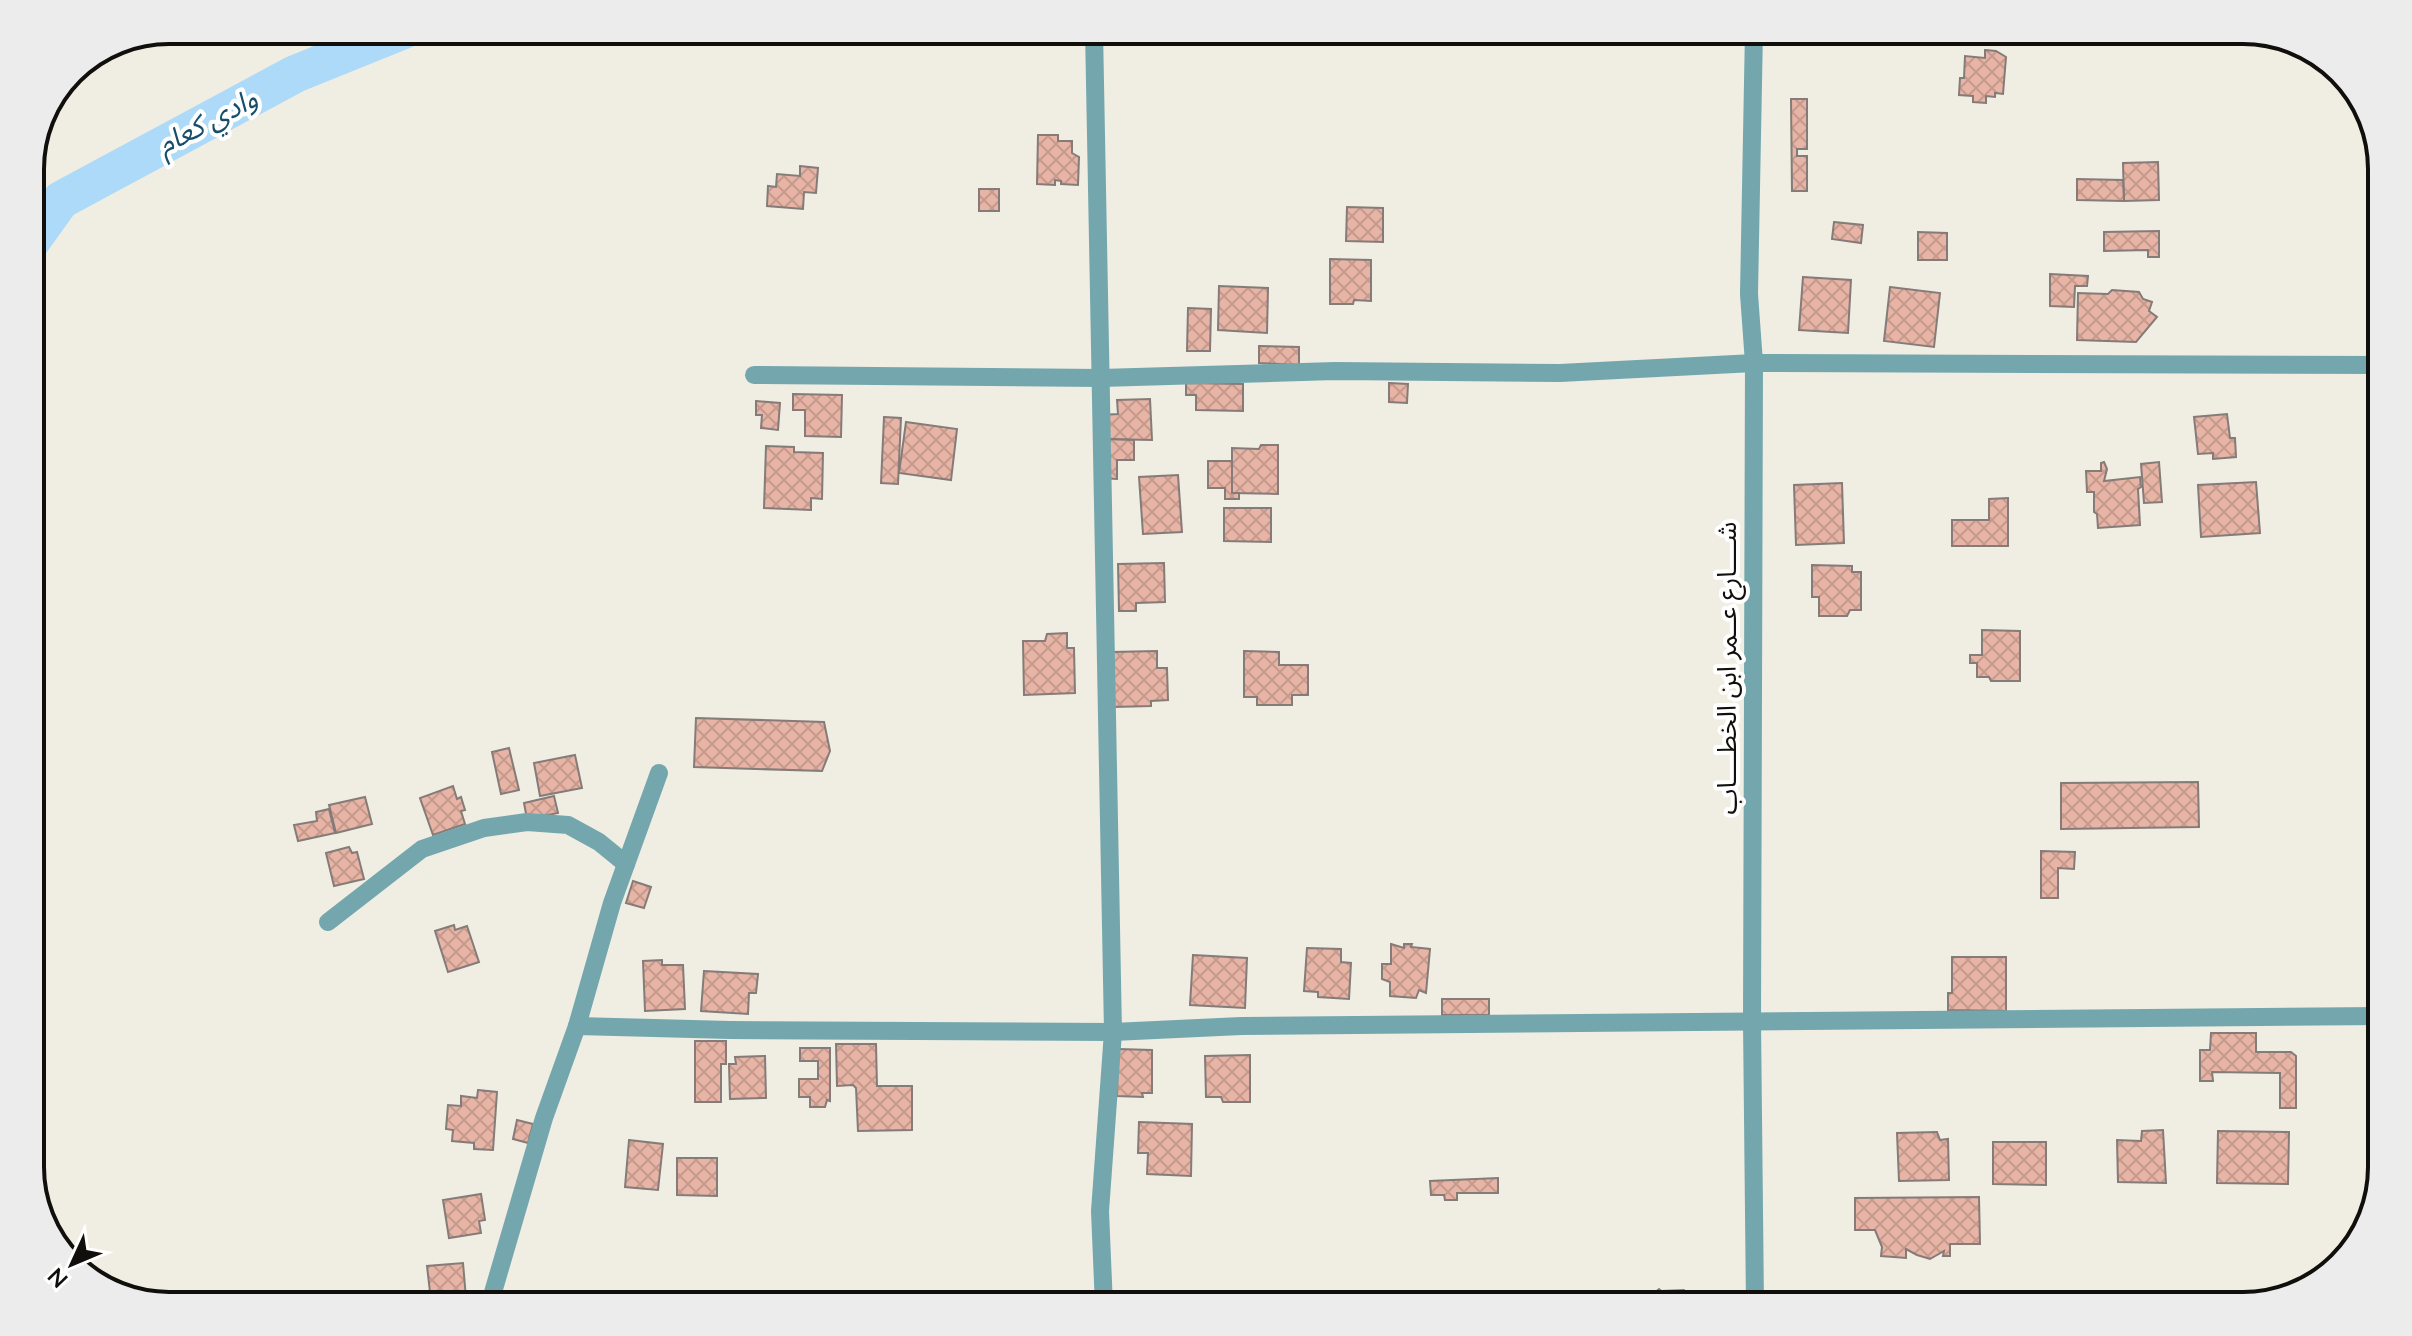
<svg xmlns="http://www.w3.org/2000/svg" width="2412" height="1336" viewBox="0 0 2412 1336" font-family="Lato,'Noto Sans Arabic',sans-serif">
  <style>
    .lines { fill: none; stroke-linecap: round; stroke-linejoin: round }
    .river { stroke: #acdaf8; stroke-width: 38 }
    .building { fill: url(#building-cross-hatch); stroke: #857b78; stroke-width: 2 }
    .street { stroke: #73a7ad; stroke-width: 18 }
    .labels { text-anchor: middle; stroke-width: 8; stroke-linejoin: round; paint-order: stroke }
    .street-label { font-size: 26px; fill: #100f0c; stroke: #fff }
    .water-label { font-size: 28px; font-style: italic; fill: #174e6c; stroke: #fff }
    .rim { fill: none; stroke: #100f0c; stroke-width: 4 }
  </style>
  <defs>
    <pattern id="building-cross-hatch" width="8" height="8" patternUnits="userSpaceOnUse" patternTransform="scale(2)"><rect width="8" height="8" fill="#e7b4a5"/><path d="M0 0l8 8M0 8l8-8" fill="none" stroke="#c59a8d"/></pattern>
  </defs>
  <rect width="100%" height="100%" fill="#f0ede3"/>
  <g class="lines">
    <path class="river" d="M30,243l31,-43 234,-126 109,-44"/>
  </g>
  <g class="building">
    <path d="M1985,50l11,1 10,6 -3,37 -8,-1v4l-9,-1v7l-13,-1v-6l-14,-1 1,-17h4l1,-22 20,2z"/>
    <path d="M1791,99h16v50h-10v7h10v35h-15z"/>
    <path d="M1038,135h20v6h14v12l7,4 -1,28 -17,-1v-3l-6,-1v5l-18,-1z"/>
    <path d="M2158,162l1,38 -35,1 -1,-38z"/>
    <path d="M800,166l18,2 -2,25 -12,-1 -1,17 -36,-3 1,-20 8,1 1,-13 23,2z"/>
    <path d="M2077,179l46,1 1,21 -47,-1z"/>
    <rect x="979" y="189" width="20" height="22"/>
    <path d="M1347,207l36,1v34l-37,-1z"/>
    <path d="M1834,222l29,3 -2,18 -29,-4z"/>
    <rect x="2369" y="229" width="13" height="17"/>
    <path d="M2159,231v26h-11v-7l-44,1v-19z"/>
    <path d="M1918,232l29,1v27h-29z"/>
    <path d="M1330,259l41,1v41l-17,-1 -1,4h-23z"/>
    <path d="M2050,274l38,2 -1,10h-12l-1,21 -24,-1z"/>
    <path d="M1803,277l48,3 -3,53 -49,-3z"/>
    <path d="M1219,286l49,2 -1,45 -49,-3z"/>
    <path d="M1890,287l50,6 -6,54 -50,-6z"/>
    <path d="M2112,290l27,2 4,7 9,3 -3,9 8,6 -21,25 -59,-2 1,-47 30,1z"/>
    <path d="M1188,308l23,1 -1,42h-23z"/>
    <path d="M2371,324h11v26l-12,-1z"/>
    <path d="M1259,346l40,1v18l-40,-2z"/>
    <path d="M1186,383l57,1v27l-47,-1v-15h-10z"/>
    <path d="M1389,383l19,1 -1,19 -18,-1z"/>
    <path d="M793,394l49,1 -1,42 -36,-1v-26h-12z"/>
    <path d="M1150,399l2,41 -48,-1 -2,-24 16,-1 -1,-14z"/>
    <path d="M756,401l24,2 -2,27 -17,-2 1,-13h-6z"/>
    <path d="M2227,414l3,24h5l1,19 -23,2v-6l-15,1 -4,-37z"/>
    <path d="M884,417l17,1 -3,66 -17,-1z"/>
    <path d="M906,422l51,7 -6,51 -52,-7z"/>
    <path d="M1104,439l30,1v20h-17v19l-17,-1z"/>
    <path d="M1261,445h17v49l-46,-1v-45l27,1z"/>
    <path d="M766,446l28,1v5l29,1 -1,46 -11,-1v12l-47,-2z"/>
    <path d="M1208,461h24v32h7v6h-14v-11h-17z"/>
    <path d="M2104,462l3,7 -3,12 36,-4 1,10 -3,2 2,36 -42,3 -1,-14 -3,-2v-20h-7l-1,-21h15v-8z"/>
    <path d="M2159,462l3,40 -18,1 -3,-39z"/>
    <path d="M1178,475l4,57 -39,2 -4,-57z"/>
    <path d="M2256,482l4,51 -59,4 -3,-52z"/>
    <path d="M1842,483l2,60 -48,2 -2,-60z"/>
    <path d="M2008,498v48h-56v-26h37v-21z"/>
    <path d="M1224,508h47v34l-47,-1z"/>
    <path d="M1164,563l1,39 -29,1v8h-17l-1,-47z"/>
    <path d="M1812,565l40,1v6h9v38h-11l-3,6h-28v-19h-7z"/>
    <path d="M1982,630l38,1v50h-29l-2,-4h-12v-14h-7v-8h12z"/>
    <path d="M1067,633v15h7l1,45 -51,2 -1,-54h22l2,-7z"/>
    <path d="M1157,651v17h10l1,32 -17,1v5l-37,1 -2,-55z"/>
    <path d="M1244,651l35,1v13h29v30h-16v10h-35v-8h-13z"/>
    <path d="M696,718l128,4 6,29 -8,20 -128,-4z"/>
    <path d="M509,748l10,42 -18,4 -9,-42z"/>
    <path d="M575,755l7,33 -42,8 -6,-33z"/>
    <path d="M2198,782l1,45 -138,2v-46z"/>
    <path d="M453,786l4,13 4,-2 4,13 -4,1 4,13 -32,11 -13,-37z"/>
    <path d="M554,796l4,17 -31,6 -3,-16z"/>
    <path d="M365,797l7,27 -36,9 -7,-28z"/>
    <path d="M329,809l6,24 -37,8 -4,-16 23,-4 -1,-9z"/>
    <path d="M349,847l3,6 5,-1 7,27 -30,7 -8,-33z"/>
    <path d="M2041,851l34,1 -1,17 -16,-1v30h-17z"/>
    <path d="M633,881l18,6 -7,21 -18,-5z"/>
    <path d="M454,925l1,5 12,-4 12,36 -31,10 -13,-41z"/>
    <path d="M1391,944l13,4v-4h8l-1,3 19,2 -4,44 -7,-3 -3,8 -26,-2v-14l-8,-3v-15h9z"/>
    <path d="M1307,948l34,1v13l10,1 -2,36 -31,-2v-5l-14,-1z"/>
    <path d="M1193,955l54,3 -2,50 -55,-3z"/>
    <path d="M1952,957h54v54l-58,-1v-17h4z"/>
    <path d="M662,960v5h21l2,44 -40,2 -2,-50z"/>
    <path d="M704,971l54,3 -2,19h-7l-1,21 -47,-3z"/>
    <rect x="1442" y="999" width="47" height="16"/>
    <path d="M2211,1033h45v19h35l5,4v52h-16v-35l-68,-1 1,9h-13v-31h10z"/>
    <path d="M695,1041h31v23h-5v38h-26z"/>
    <path d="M836,1044h40l1,42h35v44l-54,1 -2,-43 -3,-3 -16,1z"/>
    <path d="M800,1048h30v53l-3,-1 -2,7h-15v-10h-11v-18h19v-18h-18z"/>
    <path d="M1118,1049l34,1v43h-10l1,4 -26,-1z"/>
    <path d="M1250,1055v47h-27l-2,-5h-15l-1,-41z"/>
    <path d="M765,1056l1,42 -36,1 -1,-35h7l-1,-7z"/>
    <path d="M478,1090l19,2 -4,58 -19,-1v-6l-22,-2 1,-11 -7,-1 2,-24 13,1v-10l16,2z"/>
    <path d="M517,1120l16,4 -5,19 -15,-4z"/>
    <path d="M1139,1122l53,2 -1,52 -44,-2 1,-21h-10z"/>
    <path d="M2163,1130l3,53 -48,-1 -1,-42 24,1 1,-10z"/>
    <path d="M2218,1131l71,1 -1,52 -71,-1z"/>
    <path d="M1937,1132l3,8 8,-1 1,41 -50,1 -2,-48z"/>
    <path d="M629,1140l34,4 -5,46 -33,-3z"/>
    <path d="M1993,1142h53v43l-53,-1z"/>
    <path d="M677,1158h40v38l-40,-1z"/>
    <path d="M1498,1178v15h-41v7h-12l-1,-5h-13l-1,-14z"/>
    <path d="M481,1194l4,26 -6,1 2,12 -32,5 -6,-38z"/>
    <path d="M1979,1197l1,47h-30v12h-7l1,-5 -14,8 -13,-4 -11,-6v9l-25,-2 1,-9 -7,-17h-20v-32z"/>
    <path d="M463,1263l3,35 -35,3 -4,-35z"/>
    <path d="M1659,1289l2,2 23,-1 3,8h9v8h-39v-8l-4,-4z"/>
  </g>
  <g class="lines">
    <g class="street">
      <path d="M1094,30l19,1002 -13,179 4,95"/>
      <path d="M1754,30l-5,264 5,69 -2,659 3,284"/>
      <path d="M754,375l347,3 234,-7 225,2 194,-10 628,2"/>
      <path d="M328,922l94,-73 62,-21 43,-6 41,3 31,17 27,22"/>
      <path d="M577,1026l35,-123 47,-130"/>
      <path d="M489,1306l55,-188 33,-92 153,4 383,2 128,-6 1141,-10"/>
    </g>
  </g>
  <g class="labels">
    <g class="street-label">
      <text transform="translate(1727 668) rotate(-90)" y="9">شــــارع عــمر ابن الخطــــاب</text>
    </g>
    <g class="water-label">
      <text transform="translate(207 121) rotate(-28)" y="10">وادي كعام</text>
    </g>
  </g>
  <path d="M0 0H2412V1336H0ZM169 44H2243A125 125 0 0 1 2368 169V1167A125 125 0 0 1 2243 1292H169A125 125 0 0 1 44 1167V169A125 125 0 0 1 169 44Z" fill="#ececec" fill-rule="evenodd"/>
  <path class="rim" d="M169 44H2243A125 125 0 0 1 2368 169V1167A125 125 0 0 1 2243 1292H169A125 125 0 0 1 44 1167V169A125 125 0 0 1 169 44Z"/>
  <g transform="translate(72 1264) rotate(226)" stroke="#ffffff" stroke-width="6" paint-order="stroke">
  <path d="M0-6L14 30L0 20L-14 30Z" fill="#100f0c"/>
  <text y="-12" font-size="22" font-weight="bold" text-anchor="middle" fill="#100f0c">N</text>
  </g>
</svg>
